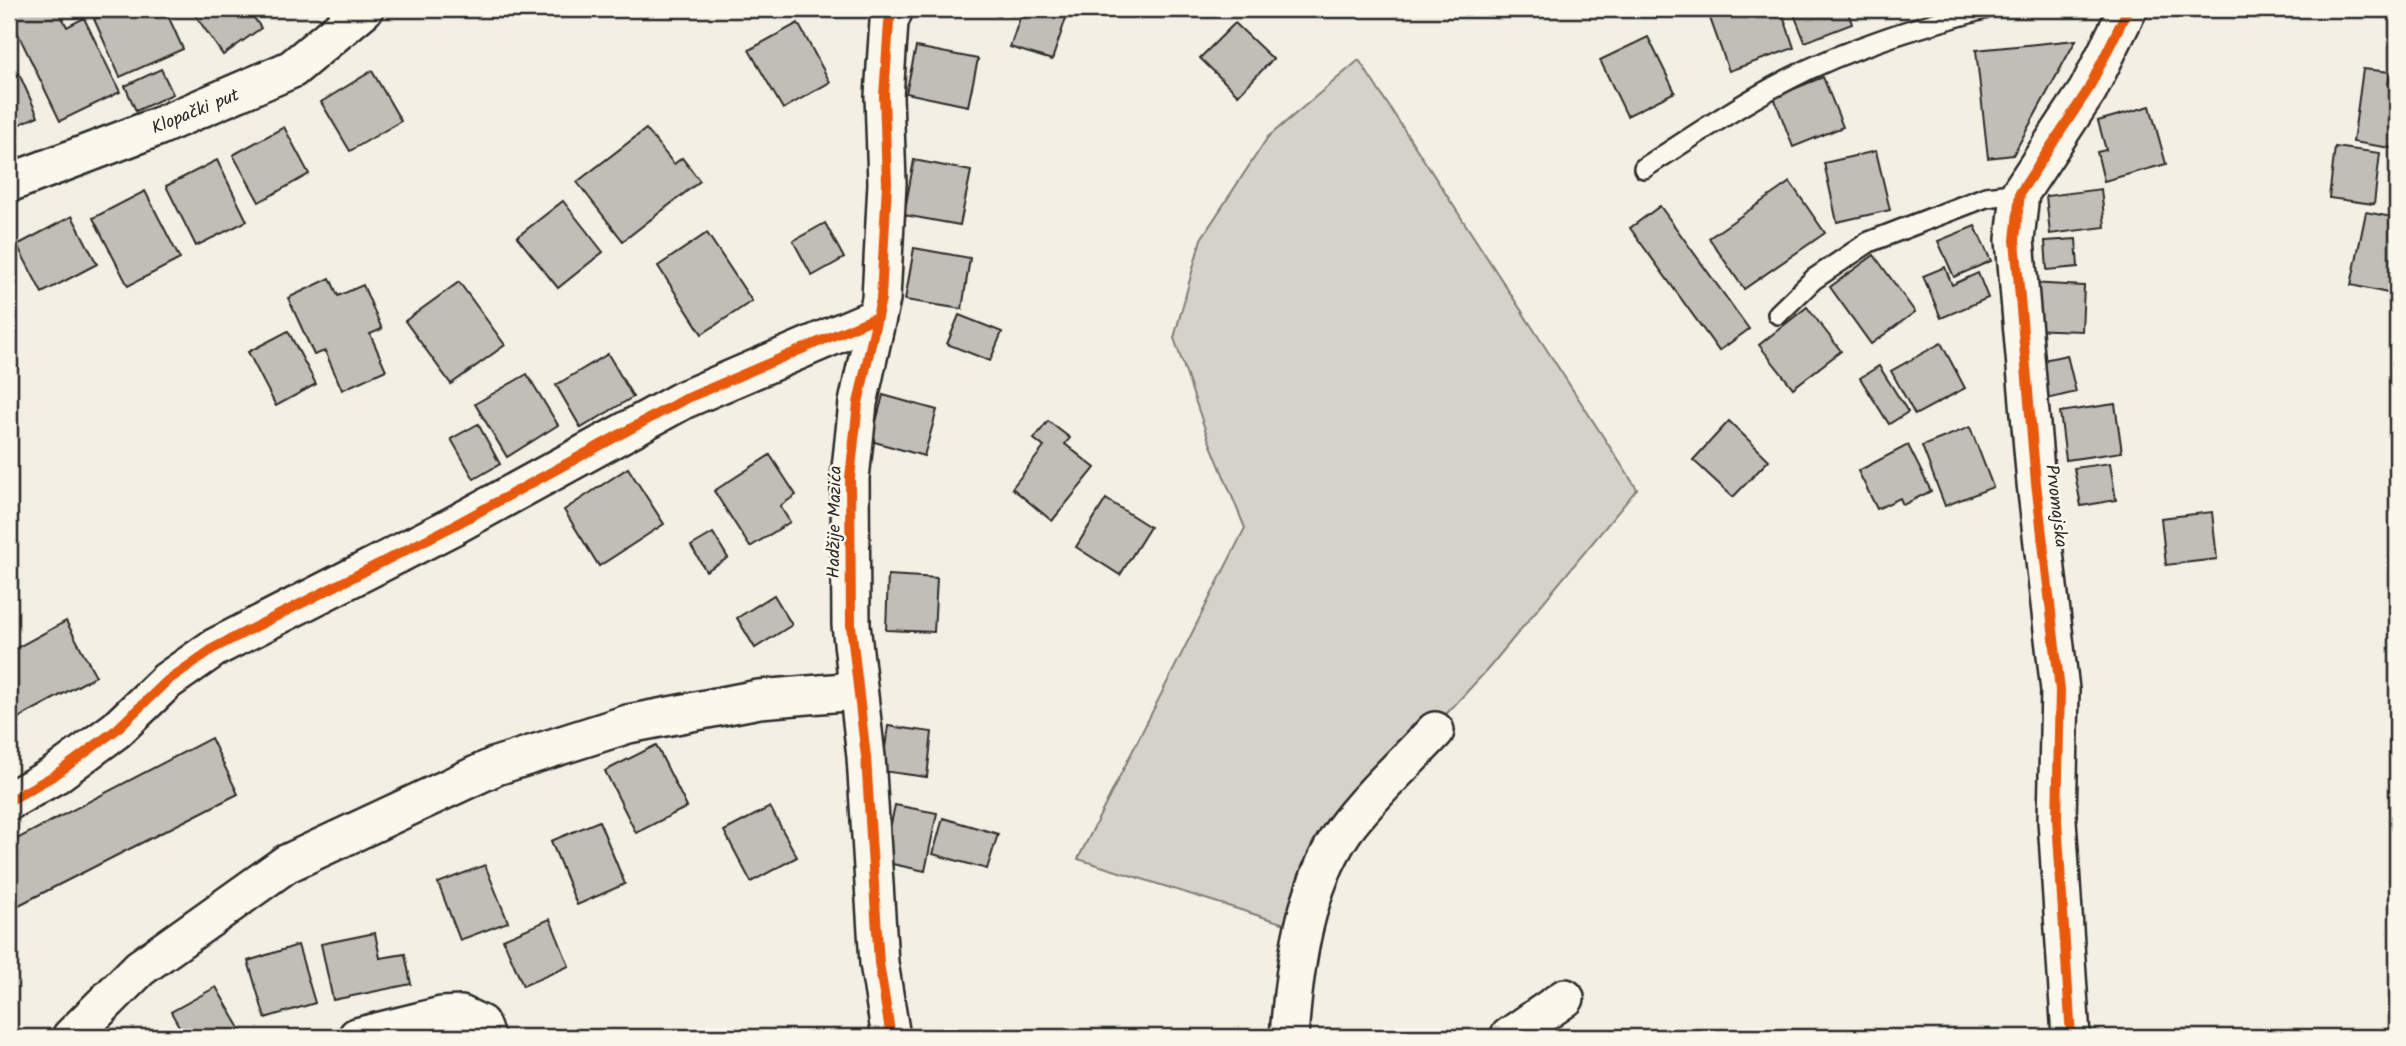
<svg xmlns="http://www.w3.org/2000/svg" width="2406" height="1046" viewBox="0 0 2406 1046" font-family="Kalam,sans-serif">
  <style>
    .green { fill: #d5d2c9; stroke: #807e7a; stroke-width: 2 }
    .building { fill: #c0beb6; stroke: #2b2b2b; stroke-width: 2 }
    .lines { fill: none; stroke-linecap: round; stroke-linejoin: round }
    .service-casing { stroke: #2b2b2b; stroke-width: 24 }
    .minor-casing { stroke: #2b2b2b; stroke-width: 42 }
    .service { stroke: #fbf7ec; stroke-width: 19 }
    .minor { stroke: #fbf7ec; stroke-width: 37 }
    .cycleway-casing { stroke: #fbf7ec; stroke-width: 15 }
    .cycleway { stroke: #e8590c; stroke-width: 10 }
    .labels { text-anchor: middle; stroke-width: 5; stroke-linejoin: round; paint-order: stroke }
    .street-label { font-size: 18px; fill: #2b2b2b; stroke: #fbf7ec }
  </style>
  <rect width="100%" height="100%" fill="#f3efe4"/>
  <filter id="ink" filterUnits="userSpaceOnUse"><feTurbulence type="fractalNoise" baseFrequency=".0143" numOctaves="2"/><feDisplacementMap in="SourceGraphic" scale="14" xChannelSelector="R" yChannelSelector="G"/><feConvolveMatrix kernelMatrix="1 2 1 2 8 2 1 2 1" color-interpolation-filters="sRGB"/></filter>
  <g filter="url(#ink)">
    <path class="green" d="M1359,60l278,429 -149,180 -166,179 -24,80 -220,-69 167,-331 -37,-90 -34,-100 27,-99 67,-102z"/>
    <g class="building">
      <path d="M9,9h49l9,18 17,-9 36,74 -60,29 -51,-106z"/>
      <path d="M117,9h48l18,40 -63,28 -26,-58z"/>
      <path d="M191,9h57l13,19 -38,27z"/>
      <path d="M977,9h24l-2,7z"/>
      <path d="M1023,9h46l-17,51 -42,-13z"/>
      <path d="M1735,9h46l13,39 -65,23 -19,-53z"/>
      <path d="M1792,9h55l5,15 -47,18z"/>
      <path d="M798,23l32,59 -47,27 -34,-59z"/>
      <path d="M1235,23l38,36 -35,36 -38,-37z"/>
      <path d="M1648,37l27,55 -48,24 -27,-56z"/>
      <path d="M2076,40l-63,115 -25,3 -12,-108z"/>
      <path d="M916,47l62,12 -10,47 -62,-13z"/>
      <path d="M16,67l22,49 -29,13v-59z"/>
      <path d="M161,69l12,25 -37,17 -11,-25z"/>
      <path d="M2363,69l27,3 -2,14 9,1v62l-44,-7z"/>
      <path d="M372,71l29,50 -51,30 -29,-49z"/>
      <path d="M1823,77l20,50 -50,20 -19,-50z"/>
      <path d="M2150,106l16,58 -62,17 -7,-29 9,-2 -8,-29z"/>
      <path d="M284,127l25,47 -50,28 -26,-47z"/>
      <path d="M646,129l28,35 8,-6 18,23 -77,60 -46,-59z"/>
      <path d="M2335,147l45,6 -6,51 -45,-6z"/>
      <path d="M1876,151l14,59 -53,12 -13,-59z"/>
      <path d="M217,160l30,61 -51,25 -30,-60z"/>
      <path d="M914,160l57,11 -11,54 -56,-10z"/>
      <path d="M1790,182l35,51 -81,56 -35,-51z"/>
      <path d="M2101,189l4,38 -55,7 -4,-38z"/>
      <path d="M145,191l35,68 -52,27 -35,-68z"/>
      <path d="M563,201l40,51 -45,36 -41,-51z"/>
      <path d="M1660,206l89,123 -30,22 -89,-123z"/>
      <path d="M2366,212l31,6v50l-5,26 -41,-9z"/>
      <path d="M72,216l25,48 -55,29 -25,-48z"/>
      <path d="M825,223l19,35 -32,18 -19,-35z"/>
      <path d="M1975,226l16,35 -37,16 -16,-36z"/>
      <path d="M707,233l45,68 -50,33 -44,-68z"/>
      <path d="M2076,239l2,28 -31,3 -2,-29z"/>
      <path d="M914,248l56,10 -8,51 -57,-9z"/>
      <path d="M1874,255l41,57 -44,32 -41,-57z"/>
      <path d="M1945,267l7,18 26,-12 10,25 -47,20 -18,-42z"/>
      <path d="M330,278l8,18 25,-11 19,44 -12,5 16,36 -44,20 -17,-39 -11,4 -26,-57z"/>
      <path d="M459,282l46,63 -54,39 -46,-63z"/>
      <path d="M2029,283l55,3 -2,45 -56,-2z"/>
      <path d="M1807,307l34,44 -48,37 -34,-43z"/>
      <path d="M959,315l43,17 -12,29 -43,-17z"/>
      <path d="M288,331l28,53 -40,22 -28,-54z"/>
      <path d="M1941,343l24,45 -50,27 -24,-44z"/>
      <path d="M608,354l25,43 -52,31 -25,-43z"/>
      <path d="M2067,355l9,37 -33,8 -9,-38z"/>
      <path d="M1879,366l29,46 -19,12 -29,-46z"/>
      <path d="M527,374l31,51 -51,32 -32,-53z"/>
      <path d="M883,395l54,15 -13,46 -53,-15z"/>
      <path d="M2115,404l7,48 -56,8 -6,-48z"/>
      <path d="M1048,421l22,17 -5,6 30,24 -43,53 -40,-33 32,-41 -10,-8z"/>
      <path d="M1729,421l40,39 -36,37 -40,-37z"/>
      <path d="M478,424l22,40 -26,15 -23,-40z"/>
      <path d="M1970,427l23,60 -48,19 -23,-60z"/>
      <path d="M1908,445l23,46 -28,14 -3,-7 -23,11 -19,-38z"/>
      <path d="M770,455l26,40 -16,11 10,16 -40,25 -36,-56z"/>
      <path d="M2110,463l6,37 -35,6 -7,-38z"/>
      <path d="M628,468l36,56 -65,42 -35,-56z"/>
      <path d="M1106,499l44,28 -30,48 -44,-28z"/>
      <path d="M2212,512l5,47 -51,6 -5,-47z"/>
      <path d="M713,533l15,25 -22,13 -15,-25z"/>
      <path d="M888,575l49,3 -3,54 -48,-2z"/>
      <path d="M774,595l18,30 -37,23 -18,-30z"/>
      <path d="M66,621l30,55 -87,47v-71z"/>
      <path d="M888,726l44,6 -5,45 -45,-6z"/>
      <path d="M211,738l27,56 -229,116v-67z"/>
      <path d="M656,745l31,62 -51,26 -31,-62z"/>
      <path d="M895,805l42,8 -12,58 -42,-9z"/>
      <path d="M770,807l27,50 -46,25 -27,-51z"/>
      <path d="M943,818l55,16 -11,35 -54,-15z"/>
      <path d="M599,821l26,63 -48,21 -26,-64z"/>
      <path d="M485,865l23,57 -48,18 -22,-57z"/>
      <path d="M550,919l19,47 -46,20 -20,-47z"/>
      <path d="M375,933l5,25 25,-4 6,30 -78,16 -12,-56z"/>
      <path d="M298,945l17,58 -50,15 -17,-57z"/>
      <path d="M216,987l29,50h-60l-14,-25z"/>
    </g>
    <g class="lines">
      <g class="service-casing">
        <g id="service">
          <path d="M1644,168c48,-31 95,-63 145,-89 61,-32 129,-52 195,-70"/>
          <path d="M1778,314l36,-35 55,-37 117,-45 34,-4"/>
        </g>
      </g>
      <g class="minor-casing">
        <g id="minor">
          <path d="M9,183l148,-56 135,-58 72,-60"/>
          <path d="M9,801l46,-26 61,-45 51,-49 47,-33 239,-122 230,-126 194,-83"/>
          <path d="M71,1037l69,-69 146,-104 210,-98 132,-42 131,-25 98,-8"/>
          <path d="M357,1037l85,-21 19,-1 19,9 5,13"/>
          <path d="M891,1037l-12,-74 -13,-206 -15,-132 -1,-147 8,-75 23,-104 6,-116 -3,-87 5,-74 5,-13"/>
          <path d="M1289,1037c5,-68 15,-149 55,-207 22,-31 64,-70 91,-99"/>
          <path d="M1509,1037l56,-39"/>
          <path d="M2071,1037l-14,-217 3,-130 -24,-207 -21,-243 5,-47 68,-103 40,-81"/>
        </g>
      </g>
      <use href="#service" class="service"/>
      <use href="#minor" class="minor"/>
      <g class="cycleway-casing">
        <g id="cycleway">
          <path d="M9,801l46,-26 61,-45 51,-49 47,-33 239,-122 230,-126 194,-83"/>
          <path d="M891,1037l-12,-74 -13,-206 -15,-132 -1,-147 8,-75 23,-104 6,-116 -3,-87 5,-74 5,-13"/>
          <path d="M2071,1037l-14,-217 3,-130 -24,-207 -21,-243 5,-47 68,-103 40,-81"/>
        </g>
      </g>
      <use href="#cycleway" class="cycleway"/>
    </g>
  </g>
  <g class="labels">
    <g class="street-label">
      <text transform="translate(195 111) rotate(-22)" y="6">Klopački put</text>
      <text transform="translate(2057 506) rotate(83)" y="6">Prvomajska</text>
      <text transform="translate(834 522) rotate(-89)" y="6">Hadžije Mazića</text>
    </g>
  </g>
  <rect width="2406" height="1046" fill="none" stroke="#fbf7ec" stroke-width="35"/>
  <rect x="18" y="18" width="2371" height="1011" fill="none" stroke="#2b2b2b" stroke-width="2.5" filter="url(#ink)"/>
</svg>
